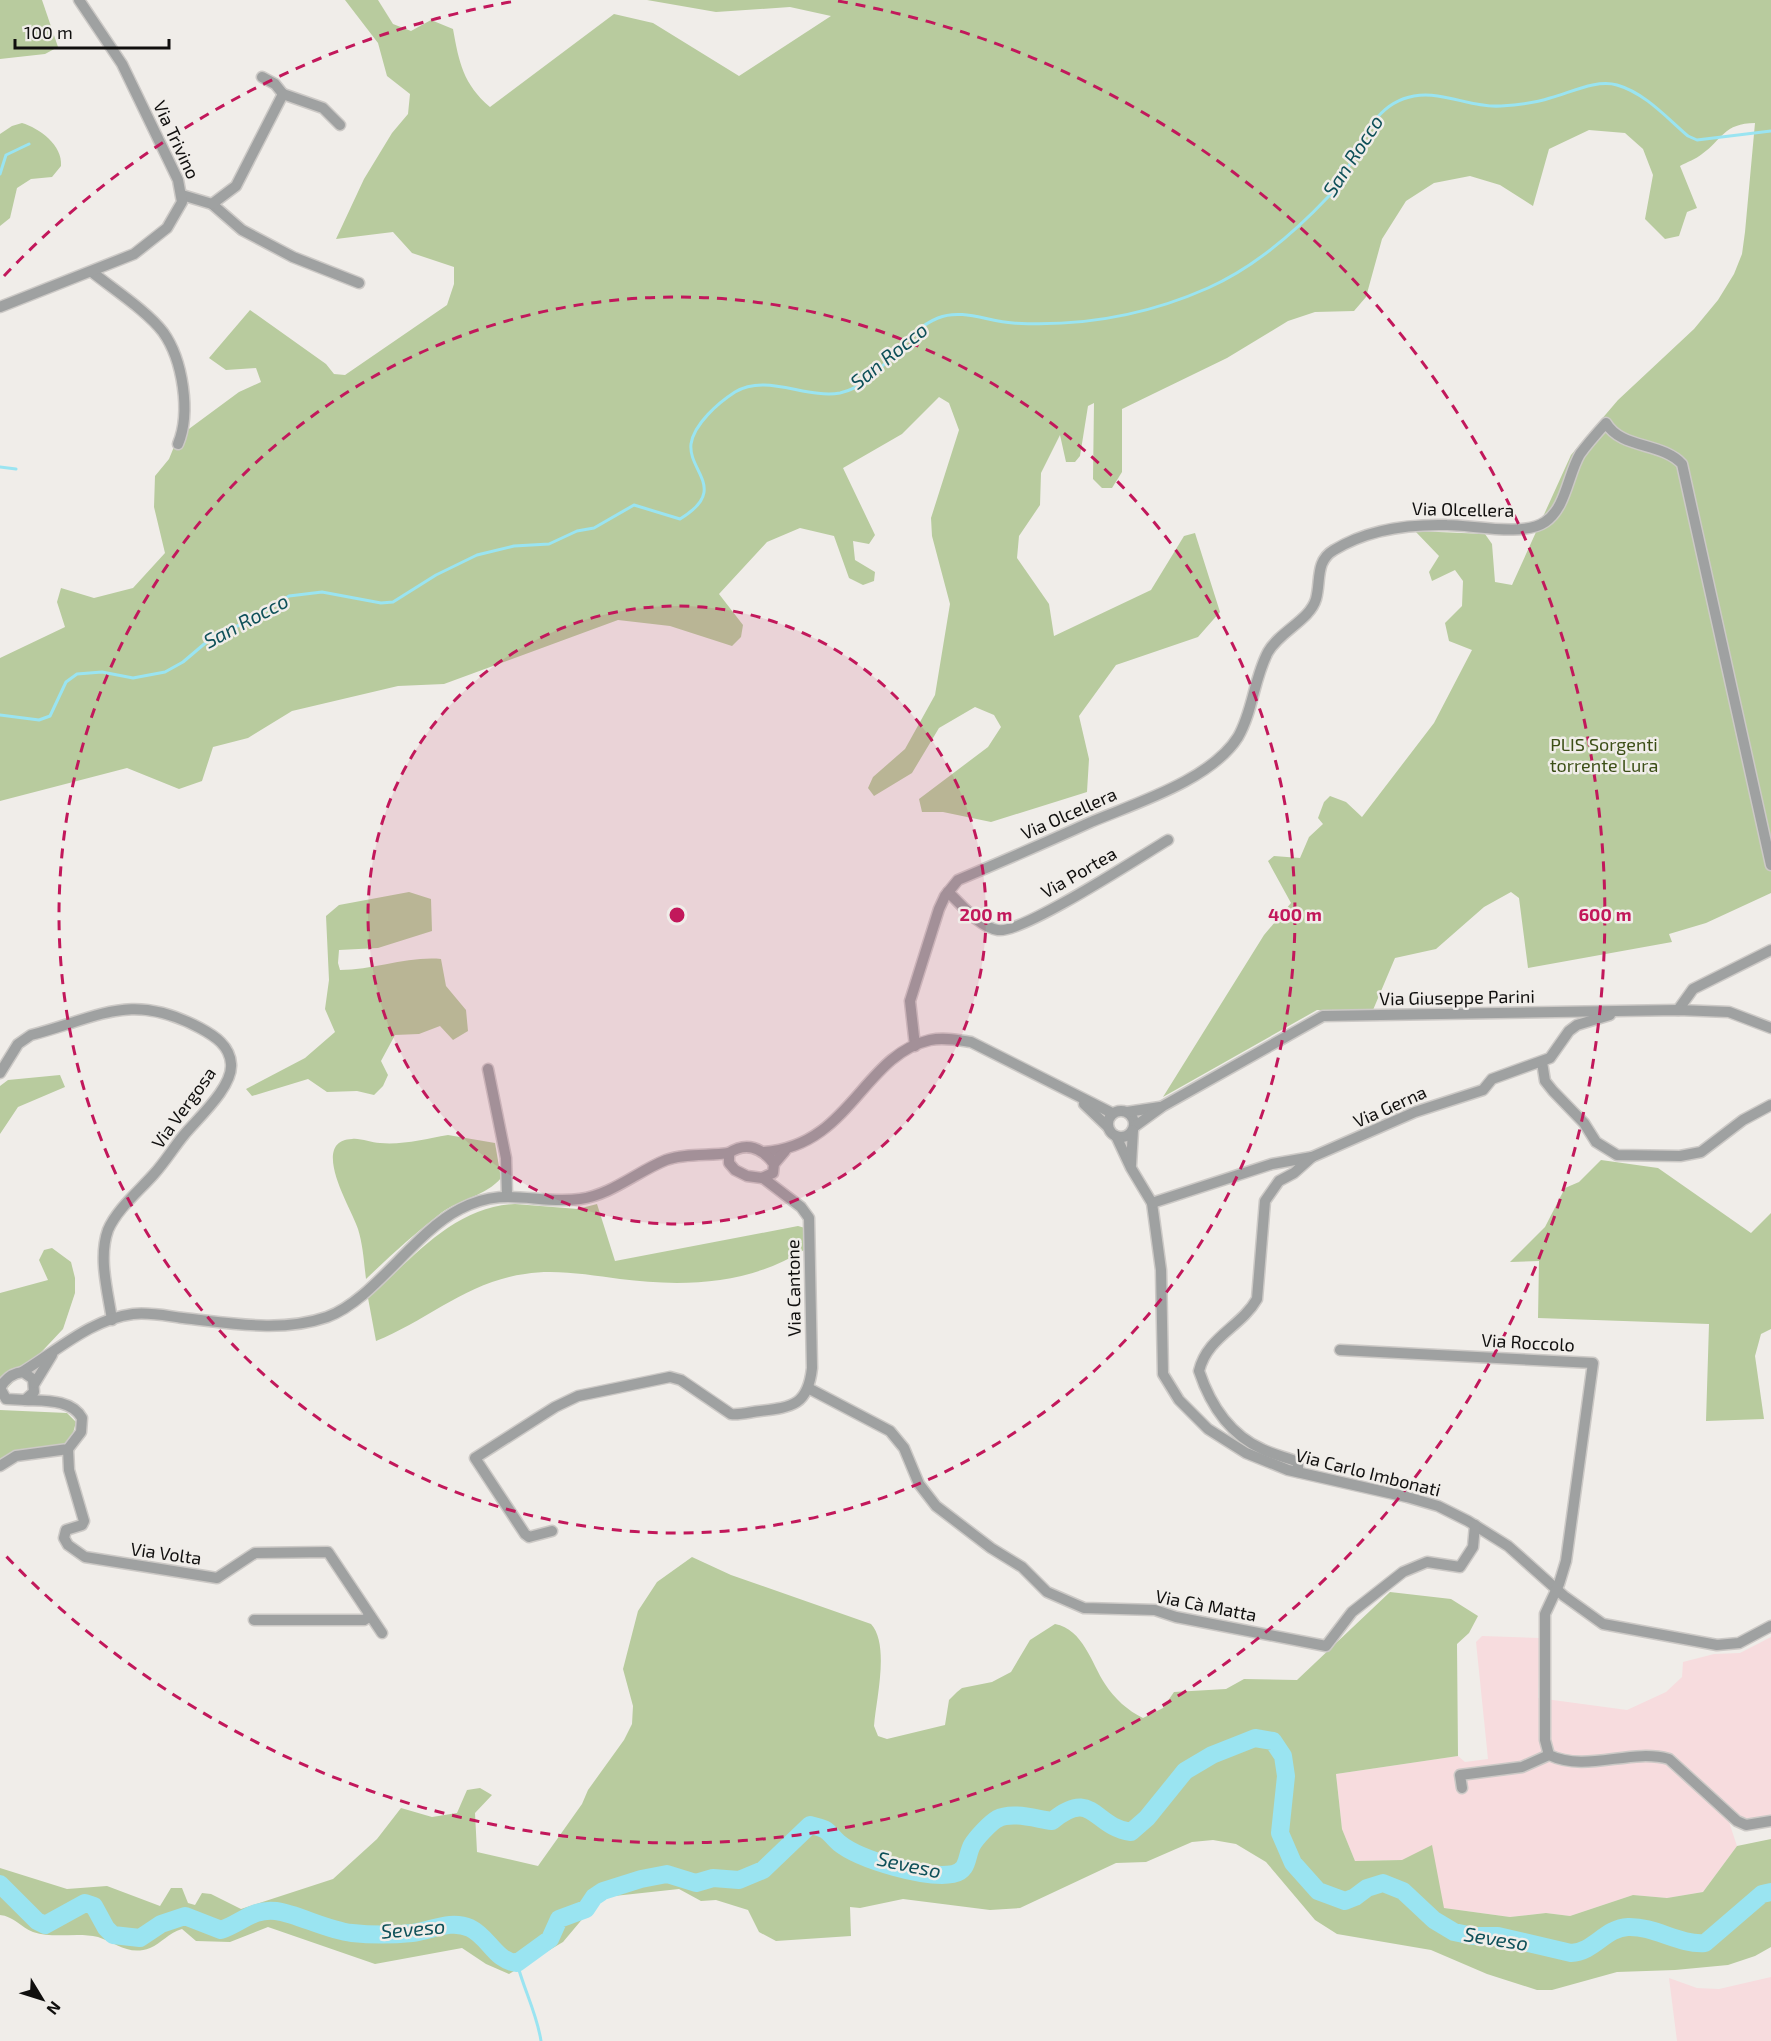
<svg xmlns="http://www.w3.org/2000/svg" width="1771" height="2041" viewBox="0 0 1771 2041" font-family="'Exo 2',sans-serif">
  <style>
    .industrial { fill: #f7dcde }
    .green { fill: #b8cb9e }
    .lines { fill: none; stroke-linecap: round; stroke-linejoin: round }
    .stream { stroke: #9ae4f1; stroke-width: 3 }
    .river { stroke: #9ae4f1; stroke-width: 18 }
    .minor-casing { stroke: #ccc9c6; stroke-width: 13 }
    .minor { stroke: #9fa1a1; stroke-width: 10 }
    .ring { fill: none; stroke: #c2185b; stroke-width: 3; stroke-dasharray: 10 8 }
    .labels { text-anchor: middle; stroke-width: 5; stroke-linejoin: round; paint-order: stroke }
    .street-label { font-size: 18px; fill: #100f0e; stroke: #f0ede9 }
    .park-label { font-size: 18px; fill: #3b4e16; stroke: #f0ede9 }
    .water-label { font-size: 20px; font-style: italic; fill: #0e5059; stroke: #f0ede9 }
    .centre { fill: #c2185b; stroke: #f0ede9; stroke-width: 3 }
    .ring-label { font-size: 18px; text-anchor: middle; font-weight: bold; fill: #c2185b; stroke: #f0ede9; stroke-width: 5; stroke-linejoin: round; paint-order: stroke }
  </style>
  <rect width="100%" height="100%" fill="#f0ede9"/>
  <g class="industrial">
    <path d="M1482,1636l58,2 -2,60 89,12 39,-18 16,-15 1,-15 31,-8 26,-1 31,-16v178l-42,7 8,24 -34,46 -36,6 -34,-3 -63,21 -24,-3 -36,4 -66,-9 -42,-48 -47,1 -13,-32 -6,-55 122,-18 7,6 23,-3 -12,-117z"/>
    <path d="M1771,1977v64h-94l-8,-63 28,10 22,1z"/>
  </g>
  <g class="green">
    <path d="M0,0h42l16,47 -13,7 -45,5z"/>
    <path d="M345,0h33l15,24 18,7 20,-11 22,9c6,33 10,55 37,78l124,-93 39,9 86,53 92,-60 -41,-9 -74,5 -69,-12h1124v893l-65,30 -37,11 3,8 -144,26 -9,-70 -8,-6 -27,15 -48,42 -41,9 -22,52h-56l-154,87 101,-162 27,-32 -23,-42 6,-5 26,2 9,-21 14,-13 -5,-6 6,-16 6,-6 16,6 16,15 72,-94 38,-73 -23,-9 -4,-18 17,-17 1,-25 -8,-11 -23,11 -3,-9 10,-16 -24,-25 70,3 7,10 3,38 17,3 59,-130 47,-55 76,-71 24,-29 16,-26 8,-20 3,-22 10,-109c-31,0 -33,17 -53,31 -6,5 -15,8 -22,12l17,42 -10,4 -8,24 -14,3 -20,-20 8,-44 -10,-26 -18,-16 -36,-3 -40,19 -16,57 -33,-21 -30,-9 -36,7 -28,18 -24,38 -16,58 -12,14 -39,1 -27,9 -61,37 -105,51v63l-10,16h-10l-9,-9 1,-76 -6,3 -8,50 -5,6h-9l-6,-27 -19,38 -1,32 -21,31 -2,22 32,46 5,32 97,-46 33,-54 11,-3 25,79 -22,25 -82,28 -37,51 10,43 -2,33 -96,30 -48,-10h-21l-3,-13 69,-52 13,-20 -7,-12 -19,-8 -36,21 -27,45 -38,23 -6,-8 5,-11 32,-28 30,-54 15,-91 -18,-68 -1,-18 28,-88 -10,-27 -10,-6 -37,37 -59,34 32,67 -6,9 -16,-3 2,19 20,12 -1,9 -11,4 -14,-7 -15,-42 -34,-8 -33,14 -48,52 24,31 -2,12 -9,9 -62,-20 -52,-6 -174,64 -46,2 -106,25 -44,27 -35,9 -11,34 -23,8 -52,-21 -127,33v-143l65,-31 -8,-25 4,-14 33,10 39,-10 32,-35 -11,-46 1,-31 14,-17 9,-22 61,-45 22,-10 -5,-14 -30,2 -17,-12 41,-48 76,54 8,10 11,1 102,-70 7,-21v-17l-42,-14 -19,-21 -57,7 28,-60 28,-46 16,-19 2,-20 -23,-18 -9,-33z"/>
    <path d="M22,123c17,5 41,22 39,43l-9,11 -21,2 -14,9 -7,30 -10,8v-92l12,-8z"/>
    <path d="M409,892l22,7 1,32 -54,17 -39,2 -1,13 2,7c34,0 68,-14 101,-11l5,27 20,24 2,21 -15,9 -13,-14 -21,8 -24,1 -14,26 7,14 -5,11 -9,9 -17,-4 -30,1 -19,-13 -56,17 -6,-7 59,-31 30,-26 -10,-23 4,-29 -3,-64 13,-11z"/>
    <path d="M60,1075l5,12 -47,20 -18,27v-48l8,-6z"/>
    <path d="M448,1135l47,8 6,35c-15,18 -41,21 -60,35 -26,20 -51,43 -75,66 -2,-16 -3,-34 -8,-50 -5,-18 -50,-88 -6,-90 9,-1 19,4 28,4 23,2 45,-4 68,-8z"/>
    <path d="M1601,1160l57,8 93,65 20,-20v116l-10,5 -6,22 9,63 -58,2 3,-97 -171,-6 1,-57 -29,1 35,-35 20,-39 14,-6z"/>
    <path d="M515,1204l63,5 19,-5 18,57 183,-35 7,2 -1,22c-55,35 -121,37 -184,29 -32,-4 -64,-10 -95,-5 -56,7 -99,47 -149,67l-8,-43c43,-38 86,-92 147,-94z"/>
    <path d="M52,1248l19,14 4,16v15l-12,36 -63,67v-103l48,-13 -9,-20 5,-10z"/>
    <path d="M0,1410l67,3 9,9 -4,15 -9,8 -63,16z"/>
    <path d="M692,1557l39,18 140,49c19,21 5,75 3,102l4,10 9,3 58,-14 4,-25 8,-8 5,-4 30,-6 19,-10 19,-32 25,-16c28,5 37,40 50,60 9,14 23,27 38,34l20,-10 11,-16 52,-3 18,-10 53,1 93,-88 61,7 27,17 -9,17 -12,11 1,112 -122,18 6,55 13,32 47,-1 30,-15 12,63 66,9 36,-4 24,3 63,-21 34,3 36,-6 34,-46 34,-7v108l-16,9 -27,9 -53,5 -58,2 -65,18h-15l-50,-16 -56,-24 -94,-16 -22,-14 -49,-58 -30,-18 -23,-4 -21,2 -46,20 -30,1 -96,45 -30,2 -87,-11 -43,9 -10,-1 1,29 -75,5 -17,-9 -11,-22 -32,-10 -15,1 -22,-12 -74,8 -5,1 -37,44 -54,32 -23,-10 -24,-16 -87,16 -107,-37 -38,15 -34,-1 -14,-12c-14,4 -20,14 -32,19 -21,8 -34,-5 -52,-11 -21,-5 -44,2 -65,-5 -12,-5 -20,-16 -33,-17v-47l67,21 40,-3 53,20 11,-18h11l6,15 7,2 7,-12 9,1 30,15 92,-30 44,-40 24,-31 31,9 25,-4 10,-23 13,-2 12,7 -17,18 2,39 61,14 44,-62 6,-14 36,-50 8,-16 1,-18 -10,-37 15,-58 19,-29z"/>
  </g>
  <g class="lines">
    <g class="stream">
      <path d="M0,174l6,-19 23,-11"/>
      <path d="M0,467l16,2"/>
      <path d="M0,715l39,5 11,-4 16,-34 11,-8 25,-2 31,6 32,-6 18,-10 33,-28 32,-12 41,-26 33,-4 59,11 12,-1 43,-27 41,-20 37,-9 35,-2 28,-13 17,-3 40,-23 46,14c49,-30 8,-47 11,-75 3,-20 27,-41 44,-52 31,-19 71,7 105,1 42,-9 60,-60 98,-75 24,-10 51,4 75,5 68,4 132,-7 195,-35 45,-20 86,-55 120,-91 31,-32 35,-92 86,-101 30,-5 57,12 87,10 15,-1 34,-3 49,-8 20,-5 46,-19 67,-13 28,8 50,33 71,51l9,4 74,-9"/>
      <path d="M517,1963c7,27 20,51 24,78"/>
    </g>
    <path class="river" d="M0,1884l37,37 8,4 40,-22 9,3 12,22 7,7 27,3 21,-14 24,-8 36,14c19,-6 32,-22 55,-19 22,3 50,19 76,22 18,2 41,2 60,0 19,-2 38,-14 58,-5 19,9 25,33 47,35l33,-24 9,-20 27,-10 8,-12 9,-6 38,-12 26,-5 29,9 17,-5 26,2 24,-10 47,-45c21,5 15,5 29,18 21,17 87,36 114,31 16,-3 13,-18 19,-29 4,-7 18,-22 25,-26 15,-8 39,0 55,2 41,-34 41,6 79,11l16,-14 38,-47 27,-16 43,-17 18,3 10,15 3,20 -6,57 13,30 25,28 27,10 10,-4 12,-9 16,-5 20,8 31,29 20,12 19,4h25l73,17c23,-1 34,-25 57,-26 27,-1 51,18 77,16l57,-49 9,-2"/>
    <g class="minor-casing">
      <g id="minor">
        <path d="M262,77l13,7 8,10"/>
        <path d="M182,195l30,9 30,26 51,27 66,26"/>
        <path d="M212,204l24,-18 47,-92 40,14 17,17"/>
        <path d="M92,272c21,17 55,39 71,60 20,28 28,81 15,112"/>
        <path d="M0,307l134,-53 33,-26 15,-26 -4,-22 -56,-116 -43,-64"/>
        <path d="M948,892c14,13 31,35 50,38 24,4 143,-74 170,-90"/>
        <path d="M1678,1010l15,-21 78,-39"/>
        <path d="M915,1046l-5,-45 29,-92 6,-13 13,-16c45,-19 89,-38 133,-58 45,-19 120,-42 147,-85 15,-26 16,-59 30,-85 12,-21 42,-32 48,-53 5,-18 -1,-38 18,-49 34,-21 74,-26 113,-25 26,0 76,12 98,-3 21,-14 23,-48 35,-68 8,-11 17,-21 26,-31 15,26 56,19 76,41l89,401"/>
        <path d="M1542,1062l3,19 8,10 31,32 12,19 21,13 63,1 21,-4 42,-32 28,-15"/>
        <path d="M488,1069l18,89 1,37"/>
        <path d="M0,1073l18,-29 13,-9c69,-18 100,-44 169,-7 15,8 30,18 31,36 2,23 -33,54 -47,71 -10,12 -19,27 -30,39 -15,17 -37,35 -46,56 -10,28 0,62 4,90"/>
        <path d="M1084,1104l24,23"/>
        <circle cx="1121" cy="1124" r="13"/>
        <path d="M1127,1112l33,-5"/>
        <path d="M1134,1127l29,-21 160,-90 355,-6 51,2 42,16"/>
        <path d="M1116,1136l15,32 21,35 9,67 2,104 16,26 29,29 38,24 42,17 119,27 31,9 30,15 40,25 56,50 39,28 114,21 22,-2 32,-17"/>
        <path d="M764,1152c86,-6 99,-97 166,-112 14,-3 28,0 41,2l141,71"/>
        <path d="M774,1164c-12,-16 -27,-23 -45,-11v10l6,7 12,6 15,2 11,-5 1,-9 11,-13"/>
        <path d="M1131,1165l2,-35"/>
        <path d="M1152,1203l120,-39 40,-7 103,-45 68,-22 9,-11 58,-21 19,-27 8,-6 33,-10"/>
        <path d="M1340,1350l253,13 -27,198 -7,23 -14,30v126l4,15c38,18 81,-7 120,4l68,62 9,4 25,-4"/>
        <path d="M22,1372c35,-21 69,-53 111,-58 17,-2 34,2 50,4 47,5 98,15 144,-1 47,-17 86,-84 133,-108 46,-24 75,-4 120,-10 31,-4 58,-28 86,-39 19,-7 43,-4 63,-7"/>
        <path d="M23,1372l10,7 1,13 -9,8 -19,-1 -6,-11c5,-9 12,-15 23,-16z"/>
        <path d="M35,1383l17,-28"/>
        <path d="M808,1388l82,43 14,17 15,36 17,22 55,42 31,19 25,25 37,16 71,2 21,7 150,29 26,-34 51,-40 24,-10 33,5 13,-20 2,-22"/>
        <path d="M68,1449l1,21 15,51 -2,4 -16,5 -2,8 4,7 17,12 132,21 38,-25 73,-1 54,81"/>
        <path d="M0,1466l16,-10 52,-7 13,-17 1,-14c-11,-19 -37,-17 -57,-18"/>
        <path d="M1298,1472v-10c-12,-5 -24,-7 -36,-13 -33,-15 -52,-45 -63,-78 8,-34 42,-44 58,-72l8,-98 14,-20 15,-8 18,-16"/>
        <path d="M552,1531l-23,6 -4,-3 -50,-76 80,-51 23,-11 92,-19 11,3 50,34c10,1 19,-2 29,-3 33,-4 48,-6 52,-43l-3,-150 -8,-11 -38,-29"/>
        <path d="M254,1620h110l6,-4"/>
        <path d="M1462,1788l-2,-13 62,-8 27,-12"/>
      </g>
    </g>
    <use href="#minor" class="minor"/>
  </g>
  <circle cx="677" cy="915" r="309" fill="#c2185b" fill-opacity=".12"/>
  <g class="ring">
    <circle cx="677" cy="915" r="309"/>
    <circle cx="677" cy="915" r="618"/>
    <path d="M4 276A928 928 0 0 1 516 1M838 1A928 928 0 1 1 4 1554"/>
  </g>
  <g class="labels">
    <g class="street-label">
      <text transform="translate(176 140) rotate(65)" y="6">Via Trivino</text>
      <text transform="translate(1463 510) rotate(1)" y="6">Via Olcellera</text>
      <text transform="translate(1069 814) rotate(-24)" y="6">Via Olcellera</text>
      <text transform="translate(1079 873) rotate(-30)" y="6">Via Portea</text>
      <text transform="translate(1457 998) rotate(-1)" y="6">Via Giuseppe Parini</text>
      <text transform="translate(1390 1107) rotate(-24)" y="6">Via Gerna</text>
      <text transform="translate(184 1108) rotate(-54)" y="6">Via Vergosa</text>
      <text transform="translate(794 1288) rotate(-91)" y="6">Via Cantone</text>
      <text transform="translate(1528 1343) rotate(3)" y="6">Via Roccolo</text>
      <text transform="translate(1368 1473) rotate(14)" y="6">Via Carlo Imbonati</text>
      <text transform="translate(166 1554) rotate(8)" y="6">Via Volta</text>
      <text transform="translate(1206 1606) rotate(11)" y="6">Via Cà Matta</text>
    </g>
    <g class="park-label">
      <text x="1604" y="751">PLIS Sorgenti<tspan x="1604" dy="21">torrente Lura</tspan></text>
    </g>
    <g class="water-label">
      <text transform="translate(1353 156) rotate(-57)" y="7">San Rocco</text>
      <text transform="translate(889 356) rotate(-39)" y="7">San Rocco</text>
      <text transform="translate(246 621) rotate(-28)" y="7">San Rocco</text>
      <text transform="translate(909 1865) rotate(12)" y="7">Seveso</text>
      <text transform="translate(413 1929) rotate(-5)" y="7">Seveso</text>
      <text transform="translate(1496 1939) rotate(9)" y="7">Seveso</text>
    </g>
  </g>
  <circle cx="677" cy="915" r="9" class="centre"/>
  <g class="ring-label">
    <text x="986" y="921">200 m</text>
    <text x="1295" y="921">400 m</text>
    <text x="1605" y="921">600 m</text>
  </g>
  <g transform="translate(42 1999) rotate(128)" stroke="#f0ede9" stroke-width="4.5" paint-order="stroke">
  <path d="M0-4.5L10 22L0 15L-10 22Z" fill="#100f0e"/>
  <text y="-9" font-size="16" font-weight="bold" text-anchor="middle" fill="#100f0e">N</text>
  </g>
  <path d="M15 39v9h154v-9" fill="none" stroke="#100f0e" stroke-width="3"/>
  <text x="24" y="39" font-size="18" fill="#100f0e" stroke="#f0ede9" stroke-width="4.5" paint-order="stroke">100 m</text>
</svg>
